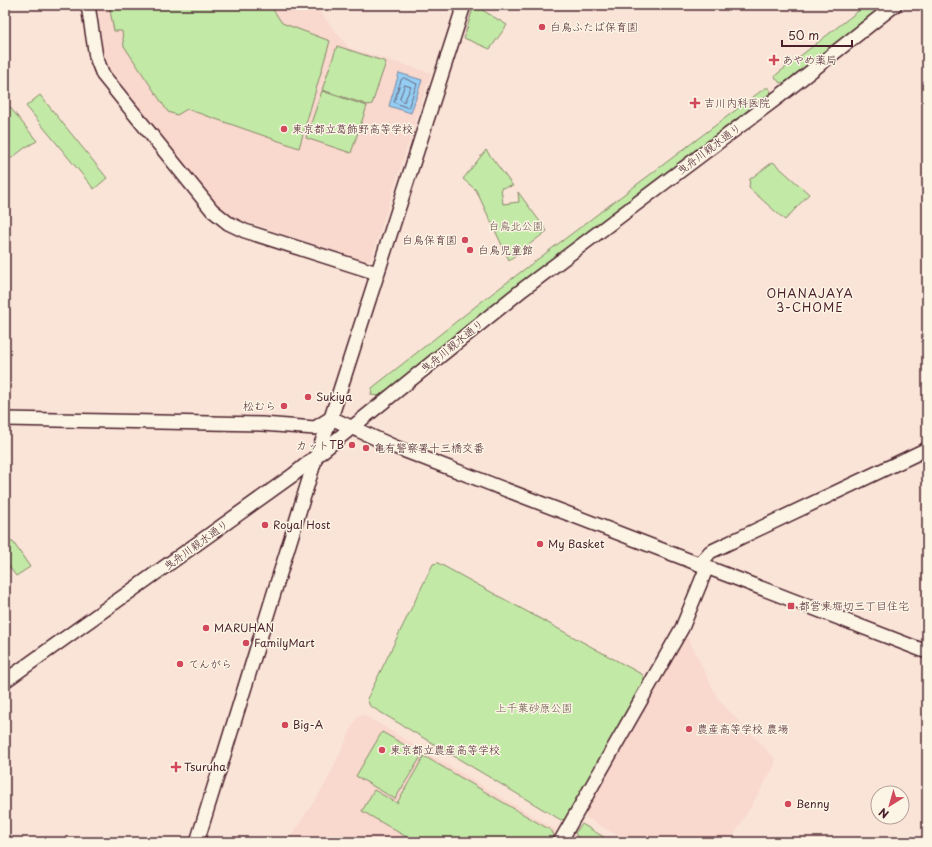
<svg xmlns="http://www.w3.org/2000/svg" width="932" height="847" viewBox="0 0 932 847" font-family="'Playpen Sans','Klee One',sans-serif">
  <style>
    .built { fill: #f9d8cd }
    .green { fill: #c2eaa6; stroke: #868468 }
    .water { fill: #94cef4; stroke: #7688a4 }
    .lines { fill: none; stroke-linecap: round; stroke-linejoin: round }
    .shore { stroke: #68657b; stroke-width: 1 }
    .tertiary-casing { stroke: #4a1f2b; stroke-width: 16 }
    .tertiary { stroke: #fcf5e5; stroke-width: 13 }
    .poi-dot { fill: #d1495b; stroke: #fcf5e5; stroke-width: 1.5 }
    .labels { text-anchor: middle; stroke-width: 3; stroke-linejoin: round; paint-order: stroke }
    .poi-label { font-size: 11px; fill: #4a1f2b; stroke: #fcf5e5; text-anchor: start }
    .street-label { font-size: 11px; fill: #4a1f2b; stroke: #fcf5e5 }
    .park-label { font-size: 11px; fill: #68524a; stroke: #fcf5e5 }
    .neighbourhood-label { font-size: 12px; letter-spacing: 1px; fill: #4a1f2b; stroke: #fcf5e5 }
  </style>
  <rect width="100%" height="100%" fill="#fae4d7"/>
  <filter id="ink" filterUnits="userSpaceOnUse"><feTurbulence type="fractalNoise" baseFrequency=".025" numOctaves="2"/><feDisplacementMap in="SourceGraphic" scale="8" xChannelSelector="R" yChannelSelector="G"/><feConvolveMatrix kernelMatrix="1 2 1 2 8 2 1 2 1" color-interpolation-filters="sRGB"/></filter>
  <g filter="url(#ink)">
    <g class="built">
      <path d="M97,5h217l35,43 82,25 -60,186 -5,2 -134,-44 -16,-12 -107,-135 -5,-13z"/>
      <path d="M688,638l30,61 57,60v6l-45,77h-101l-42,-24 -3,-10 99,-168z"/>
      <path d="M358,715h6l191,114 2,6 10,7h-280l38,-57z"/>
    </g>
    <g class="green">
      <path d="M109,5h161l12,18 48,18 -31,107 -112,-39 -10,6 -9,-3 -44,-66 -2,-15h-8z"/>
      <path d="M474,5l33,20 -17,24 -26,-11z"/>
      <path d="M866,5h19l-100,77 -5,1 -5,-6 2,-3z"/>
      <path d="M337,46l49,16 -14,42 -4,1 -46,-15z"/>
      <path d="M765,88h4l2,4 -2,2 -390,302 -8,-1 1,-7 109,-86z"/>
      <path d="M322,91l45,15 -16,47 -45,-15z"/>
      <path d="M40,95l67,83 -13,11 -68,-83z"/>
      <path d="M5,101l32,40 -11,6 -21,16z"/>
      <path d="M486,150l27,36 -12,2 2,16 16,-2 -1,-10 29,39 -38,29 -33,-70 -13,-11z"/>
      <path d="M773,162l36,32 -24,26 -36,-32 1,-9z"/>
      <path d="M5,541l8,1 17,25 -14,9 -11,-15z"/>
      <path d="M438,563l205,112 2,7 -79,137 -5,1 -191,-114 -3,-7 66,-135z"/>
      <path d="M382,732l40,23 -27,44 -39,-23z"/>
      <path d="M424,756l128,75 2,5 -4,6h-135l-53,-31 12,-21 23,13z"/>
      <path d="M582,824l30,18c-11,0 -31,4 -37,-9z"/>
    </g>
    <path class="water" d="M399,73l23,7 -11,33 -22,-7z"/>
    <g class="lines">
      <g class="shore">
        <path d="M404,78l13,6 -9,24 -14,-6 7,-22z"/>
        <path d="M405,85l6,2 -7,15 -4,-3z"/>
      </g>
      <g class="tertiary-casing">
        <g id="tertiary">
          <path d="M88,5l8,52 7,18 109,135 16,13 17,8 132,42"/>
          <path d="M5,419l257,5 53,4 16,-10 64,29 532,205"/>
          <path d="M700,564l10,-12 217,-103"/>
          <path d="M5,681l288,-206 229,-185 259,-195 114,-90"/>
          <path d="M197,842l119,-385 15,-39 133,-413"/>
          <path d="M560,842l122,-214 25,-61"/>
        </g>
      </g>
      <use href="#tertiary" class="tertiary"/>
    </g>
  </g>
  <g class="poi-dot">
    <circle cx="542" cy="27" r="4"/>
    <path d="M772 54h4v4h4v4h-4v4h-4v-4h-4v-4h4z"/>
    <path d="M693 97h4v4h4v4h-4v4h-4v-4h-4v-4h4z"/>
    <circle cx="284" cy="129" r="4"/>
    <circle cx="465" cy="240" r="4"/>
    <circle cx="470" cy="250" r="4"/>
    <circle cx="308" cy="397" r="4"/>
    <circle cx="284" cy="406" r="4"/>
    <circle cx="352" cy="445" r="4"/>
    <circle cx="366" cy="448" r="4"/>
    <circle cx="265" cy="525" r="4"/>
    <circle cx="540" cy="544" r="4"/>
    <rect x="787" y="602" width="8" height="8" rx="2"/>
    <circle cx="206" cy="628" r="4"/>
    <circle cx="246" cy="643" r="4"/>
    <circle cx="180" cy="664" r="4"/>
    <circle cx="285" cy="725" r="4"/>
    <circle cx="689" cy="729" r="4"/>
    <circle cx="382" cy="750" r="4"/>
    <path d="M174 761h4v4h4v4h-4v4h-4v-4h-4v-4h4z"/>
    <circle cx="788" cy="804" r="4"/>
  </g>
  <g class="labels">
    <g class="poi-label">
      <text x="550" y="31">白鳥ふたば保育園</text>
      <text x="782" y="64">あやめ薬局</text>
      <text x="704" y="107">吉川内科医院</text>
      <text x="292" y="133">東京都立葛飾野高等学校</text>
      <text x="457" y="244" text-anchor="end">白鳥保育園</text>
      <text x="478" y="254">白鳥児童館</text>
      <text x="316" y="401">Sukiya</text>
      <text x="276" y="410" text-anchor="end">松むら</text>
      <text x="344" y="449" text-anchor="end">カットTB</text>
      <text x="374" y="452">亀有警察署十三橋交番</text>
      <text x="273" y="529">Royal Host</text>
      <text x="548" y="548">My Basket</text>
      <text x="799" y="610">都営東堀切三丁目住宅</text>
      <text x="214" y="632">MARUHAN</text>
      <text x="254" y="647">FamilyMart</text>
      <text x="188" y="668">てんがら</text>
      <text x="293" y="729">Big-A</text>
      <text x="697" y="733">農産高等学校 農場</text>
      <text x="390" y="754">東京都立農産高等学校</text>
      <text x="184" y="771">Tsuruha</text>
      <text x="796" y="808">Benny</text>
    </g>
    <g class="street-label">
      <text transform="translate(709 149) rotate(-37)" y="4">曳舟川親水通り</text>
      <text transform="translate(452 346) rotate(-39)" y="4">曳舟川親水通り</text>
      <text transform="translate(196 545) rotate(-36)" y="4">曳舟川親水通り</text>
    </g>
    <g class="park-label">
      <text x="516" y="230">白鳥北公園</text>
      <text x="534" y="712">上千葉砂原公園</text>
    </g>
    <g class="neighbourhood-label">
      <text x="810" y="298">OHANAJAYA<tspan x="810" dy="14">3-CHOME</tspan></text>
    </g>
  </g>
  <rect width="932" height="847" fill="none" stroke="#fcf5e5" stroke-width="20"/>
  <rect x="10" y="10" width="912" height="827" fill="none" stroke="#4a1f2b" stroke-width="1.5" filter="url(#ink)"/>
  <g transform="translate(890 805) rotate(217)"><circle r="19" fill="#fcf5e5" stroke="#b59f9b"/>
  <path d="M0-3L7 15L0 10L-7 15Z" fill="#d1495b"/>
  <text y="-6" font-size="11" font-weight="bold" text-anchor="middle" fill="#4a1f2b">N</text>
  </g>
  <path d="M782 40v6h70v-6" fill="none" stroke="#4a1f2b" stroke-width="2"/>
  <text x="788" y="40" font-size="12" fill="#4a1f2b" stroke="#fcf5e5" stroke-width="3" paint-order="stroke">50 m</text>
</svg>
